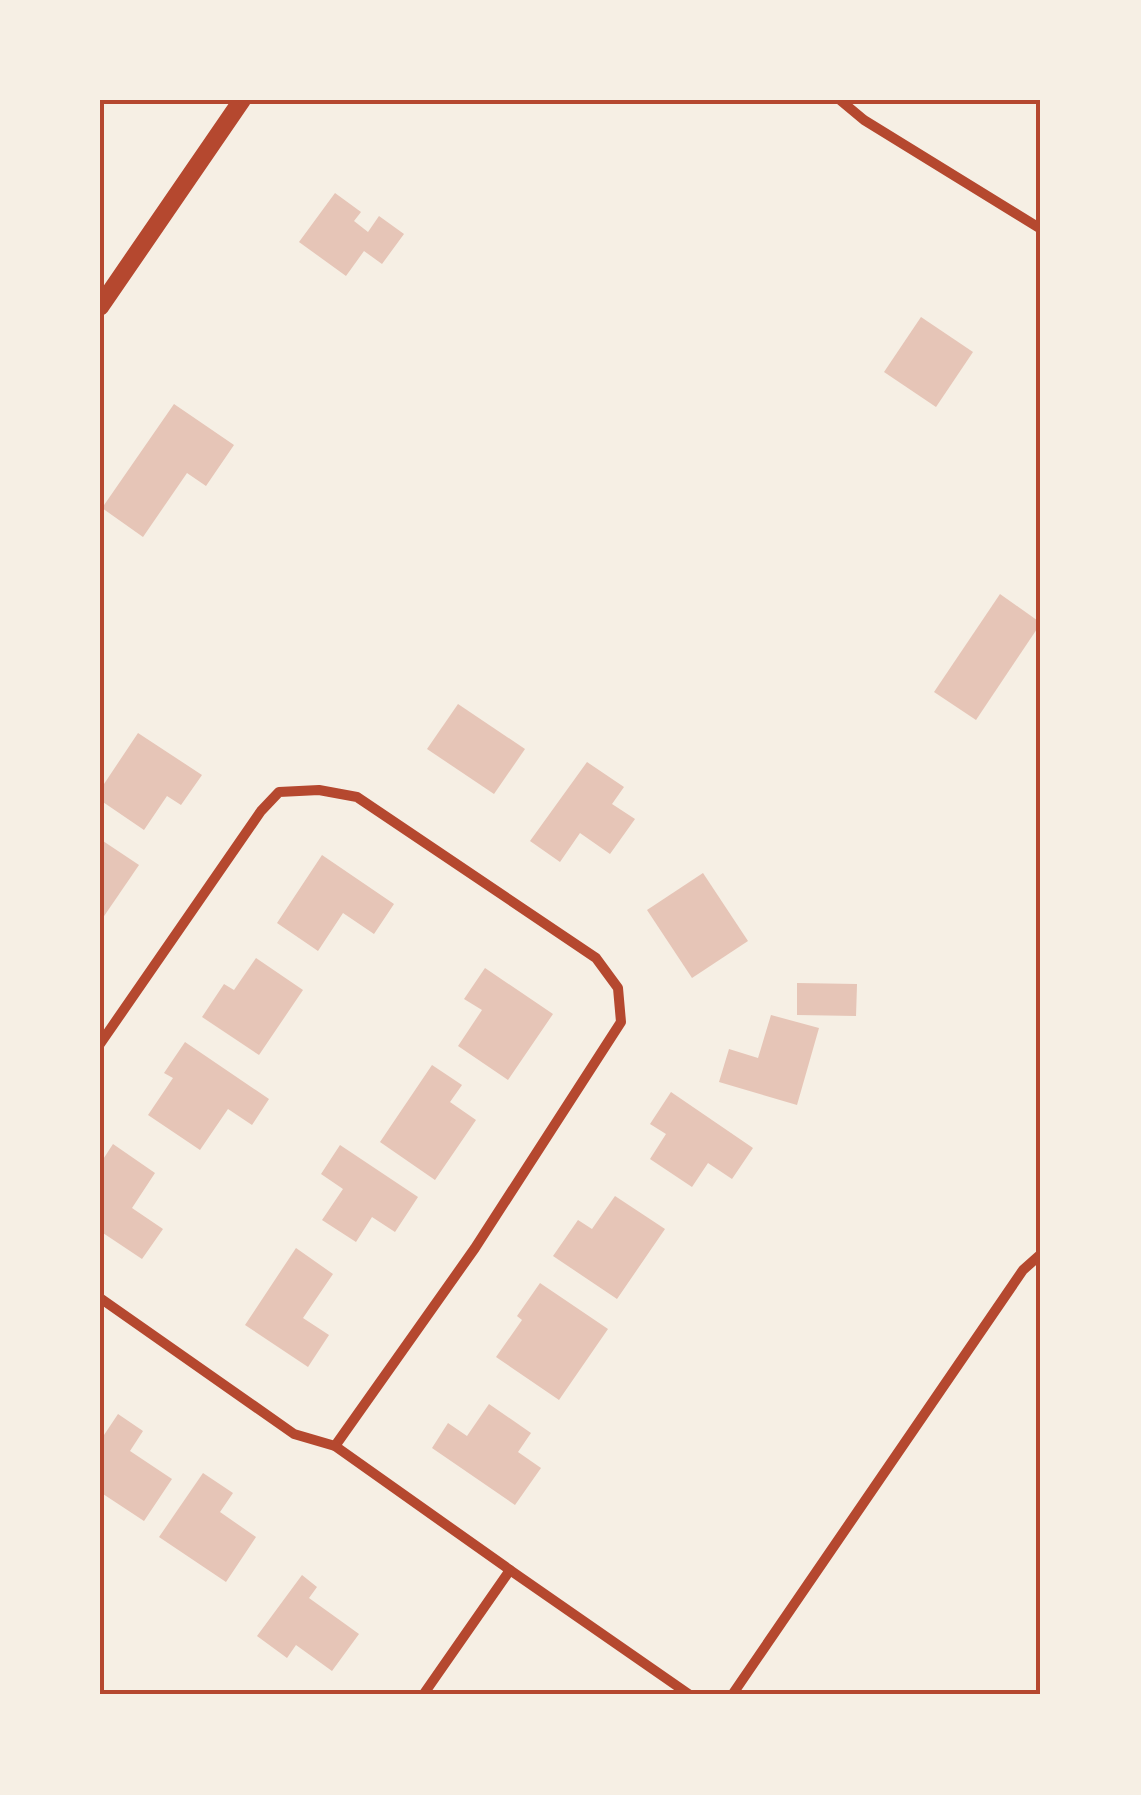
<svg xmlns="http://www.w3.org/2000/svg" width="1141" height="1795" viewBox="0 0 1141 1795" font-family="'Titillium Web',sans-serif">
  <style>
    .building { fill: #e6c5b7 }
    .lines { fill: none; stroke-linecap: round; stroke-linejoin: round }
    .minor { stroke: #b5482f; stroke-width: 10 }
    .tertiary { stroke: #b5482f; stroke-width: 18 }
    .neatline { fill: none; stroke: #b5482f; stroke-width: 4 }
  </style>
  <rect width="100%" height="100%" fill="#f6efe4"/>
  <g class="building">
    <path d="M335,193l26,19 -7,9 14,11 11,-16 25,18 -22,30 -18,-13 -18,25 -47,-34z"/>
    <path d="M921,317l52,35 -37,55 -52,-35z"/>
    <path d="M174,404l60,41 -28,41 -19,-13 -44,64 -41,-29z"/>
    <path d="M1000,594l41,29 -65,97 -42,-28z"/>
    <path d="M458,704l67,45 -31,45 -67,-45z"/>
    <path d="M138,733l64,42 -21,30 -14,-9 -23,34 -44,-30v-10z"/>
    <path d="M587,762l37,25 -12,17 23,15 -25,35 -30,-21 -20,29 -30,-21z"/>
    <path d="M100,839l39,26 -39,57z"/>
    <path d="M322,855l72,49 -20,30 -31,-21 -25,38 -41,-28z"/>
    <path d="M703,873l45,68 -56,37 -45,-68z"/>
    <path d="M256,958l47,32 -44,65 -57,-38 22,-33 10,6z"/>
    <path d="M485,968l68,46 -45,66 -50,-34 24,-36 -18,-11z"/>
    <path d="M797,983l60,1 -1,32 -59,-1z"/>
    <path d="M771,1015l48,13 -22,77 -78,-23 10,-33 29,9z"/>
    <path d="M185,1042l84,57 -17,26 -24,-16 -28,41 -52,-35 25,-37 -9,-5z"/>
    <path d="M432,1065l30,20 -12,17 26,18 -41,60 -55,-38z"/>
    <path d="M671,1092l82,56 -21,31 -24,-16 -16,24 -42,-28 16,-25 -16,-10z"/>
    <path d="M113,1144l42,29 -23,35 31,21 -21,30 -42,-28v-67z"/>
    <path d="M340,1145l78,52 -23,35 -23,-15 -16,25 -34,-22 21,-31 -22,-15z"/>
    <path d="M615,1196l50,33 -48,70 -64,-43 25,-36 14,9z"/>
    <path d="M296,1248l37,26 -30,44 26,17 -21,32 -63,-42z"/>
    <path d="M540,1283l68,46 -49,71 -63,-43 26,-37 -5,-4z"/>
    <path d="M489,1404l42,29 -13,19 23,16 -26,37 -83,-57 16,-25 19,13z"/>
    <path d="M118,1414l25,17 -13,20 42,28 -28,42 -44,-29v-51z"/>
    <path d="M203,1473l30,20 -13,19 36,25 -30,45 -67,-45z"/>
    <path d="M302,1575l15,12 -8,11 50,36 -27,37 -36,-26 -9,13 -30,-22z"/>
  </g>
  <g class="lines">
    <g class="minor">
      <path d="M840,100l24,20 177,109"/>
      <path d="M100,1044l161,-233 18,-19 40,-2 38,7 239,161 22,30 3,34 -146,226 -140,198"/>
      <path d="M100,1298l194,136 41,12 175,124 -87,125"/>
      <path d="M510,1570l180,125"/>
      <path d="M732,1695l291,-425 18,-16"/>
    </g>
    <path class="tertiary" d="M100,307l142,-207"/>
  </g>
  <rect width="1141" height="1795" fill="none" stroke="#f6efe4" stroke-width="205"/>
  <rect x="102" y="102" width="936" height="1590" class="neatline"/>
</svg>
